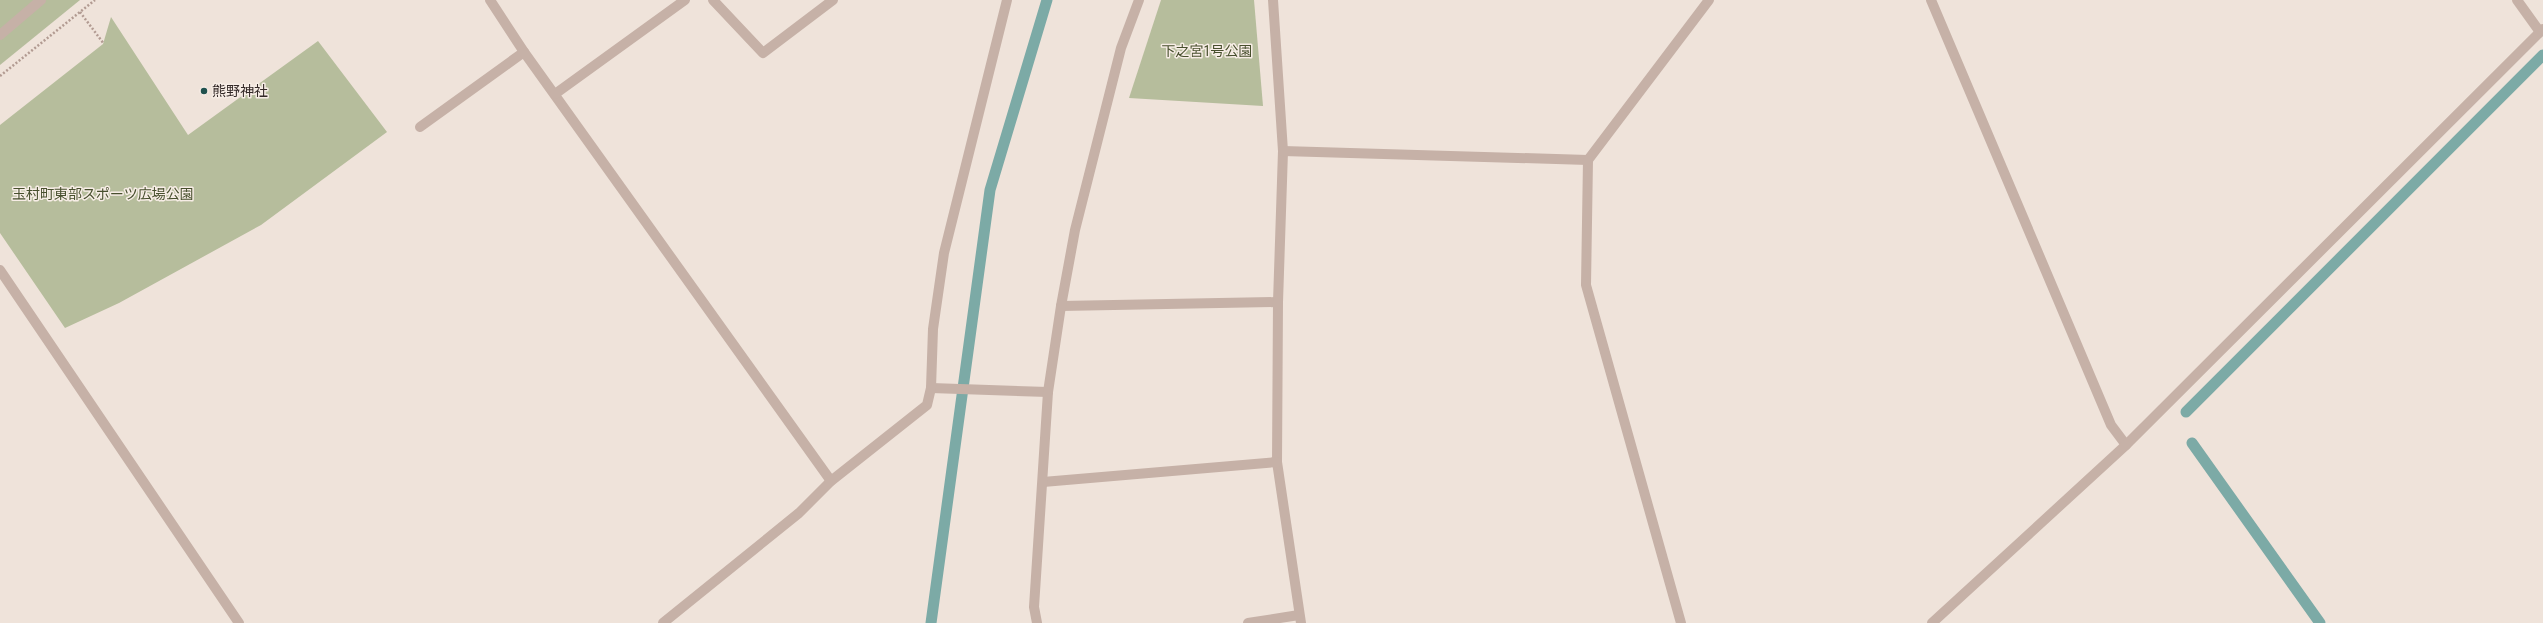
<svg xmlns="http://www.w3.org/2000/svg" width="2543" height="623" viewBox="0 0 2543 623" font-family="'Roboto Condensed','Noto Sans JP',sans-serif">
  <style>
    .green { fill: #b6bd9c }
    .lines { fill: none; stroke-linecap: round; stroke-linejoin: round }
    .stream { stroke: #7caaa6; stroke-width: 11 }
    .path { stroke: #b29b92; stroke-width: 2.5; stroke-dasharray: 2 2; stroke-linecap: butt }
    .service { stroke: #c6b1a7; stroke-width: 10 }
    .minor { stroke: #c6b1a7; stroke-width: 10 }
    .poi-dot { fill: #20514e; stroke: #f7ede6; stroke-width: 1.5 }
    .labels { text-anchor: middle; stroke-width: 3; stroke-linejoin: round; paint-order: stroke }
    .park-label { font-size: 14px; fill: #474f2d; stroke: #f7ede6 }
    .poi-label { font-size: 14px; fill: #332927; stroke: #f7ede6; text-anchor: start }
  </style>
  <rect width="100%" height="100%" fill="#efe3da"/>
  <g class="green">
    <path d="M0,0h80l-80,65z"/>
    <path d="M1161,0h93l9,106 -134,-8z"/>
    <path d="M111,17l77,118 130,-94 69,91 -126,93 -142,78 -54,25 -65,-95v-108l103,-81z"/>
  </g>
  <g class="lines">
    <g class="stream">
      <path d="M2186,412l357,-357"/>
      <path d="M2192,443l128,180"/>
      <path d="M931,623l59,-433 57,-190"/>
    </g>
    <g class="path">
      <path d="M80,12l24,32"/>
      <path d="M0,76l95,-76"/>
    </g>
    <g class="service">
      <path d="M0,35l41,-35"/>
      <path d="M420,127l104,-75"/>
      <path d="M1061,306l217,-4"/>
    </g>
    <g class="minor">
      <path d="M490,0l34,52 307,429"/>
      <path d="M713,0l50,53 70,-53"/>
      <path d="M1273,0l10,151 -5,151 -1,160 24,161"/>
      <path d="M1931,0l180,425 15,20"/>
      <path d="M2517,0l23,32"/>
      <path d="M555,94l130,-94"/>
      <path d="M1283,151l305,9"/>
      <path d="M0,270l239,353"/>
      <path d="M931,388l117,4"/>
      <path d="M1043,482l234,-20"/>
      <path d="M663,623l136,-110 32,-32 96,-76 4,-17 2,-59 11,-76 63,-253"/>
      <path d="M1037,623l-3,-16 14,-215 13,-86 14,-76 46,-182 18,-48"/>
      <path d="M1248,623l51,-8"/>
      <path d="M1681,623l-95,-338 2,-125 121,-160"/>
      <path d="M1932,623l194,-178 417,-416"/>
    </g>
  </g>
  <circle class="poi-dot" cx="204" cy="91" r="4"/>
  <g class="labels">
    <g class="park-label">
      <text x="1207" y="56">下之宮1号公園</text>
      <text x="103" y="199">玉村町東部スポーツ広場公園</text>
    </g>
    <g class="poi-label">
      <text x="212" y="96">熊野神社</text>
    </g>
  </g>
</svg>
